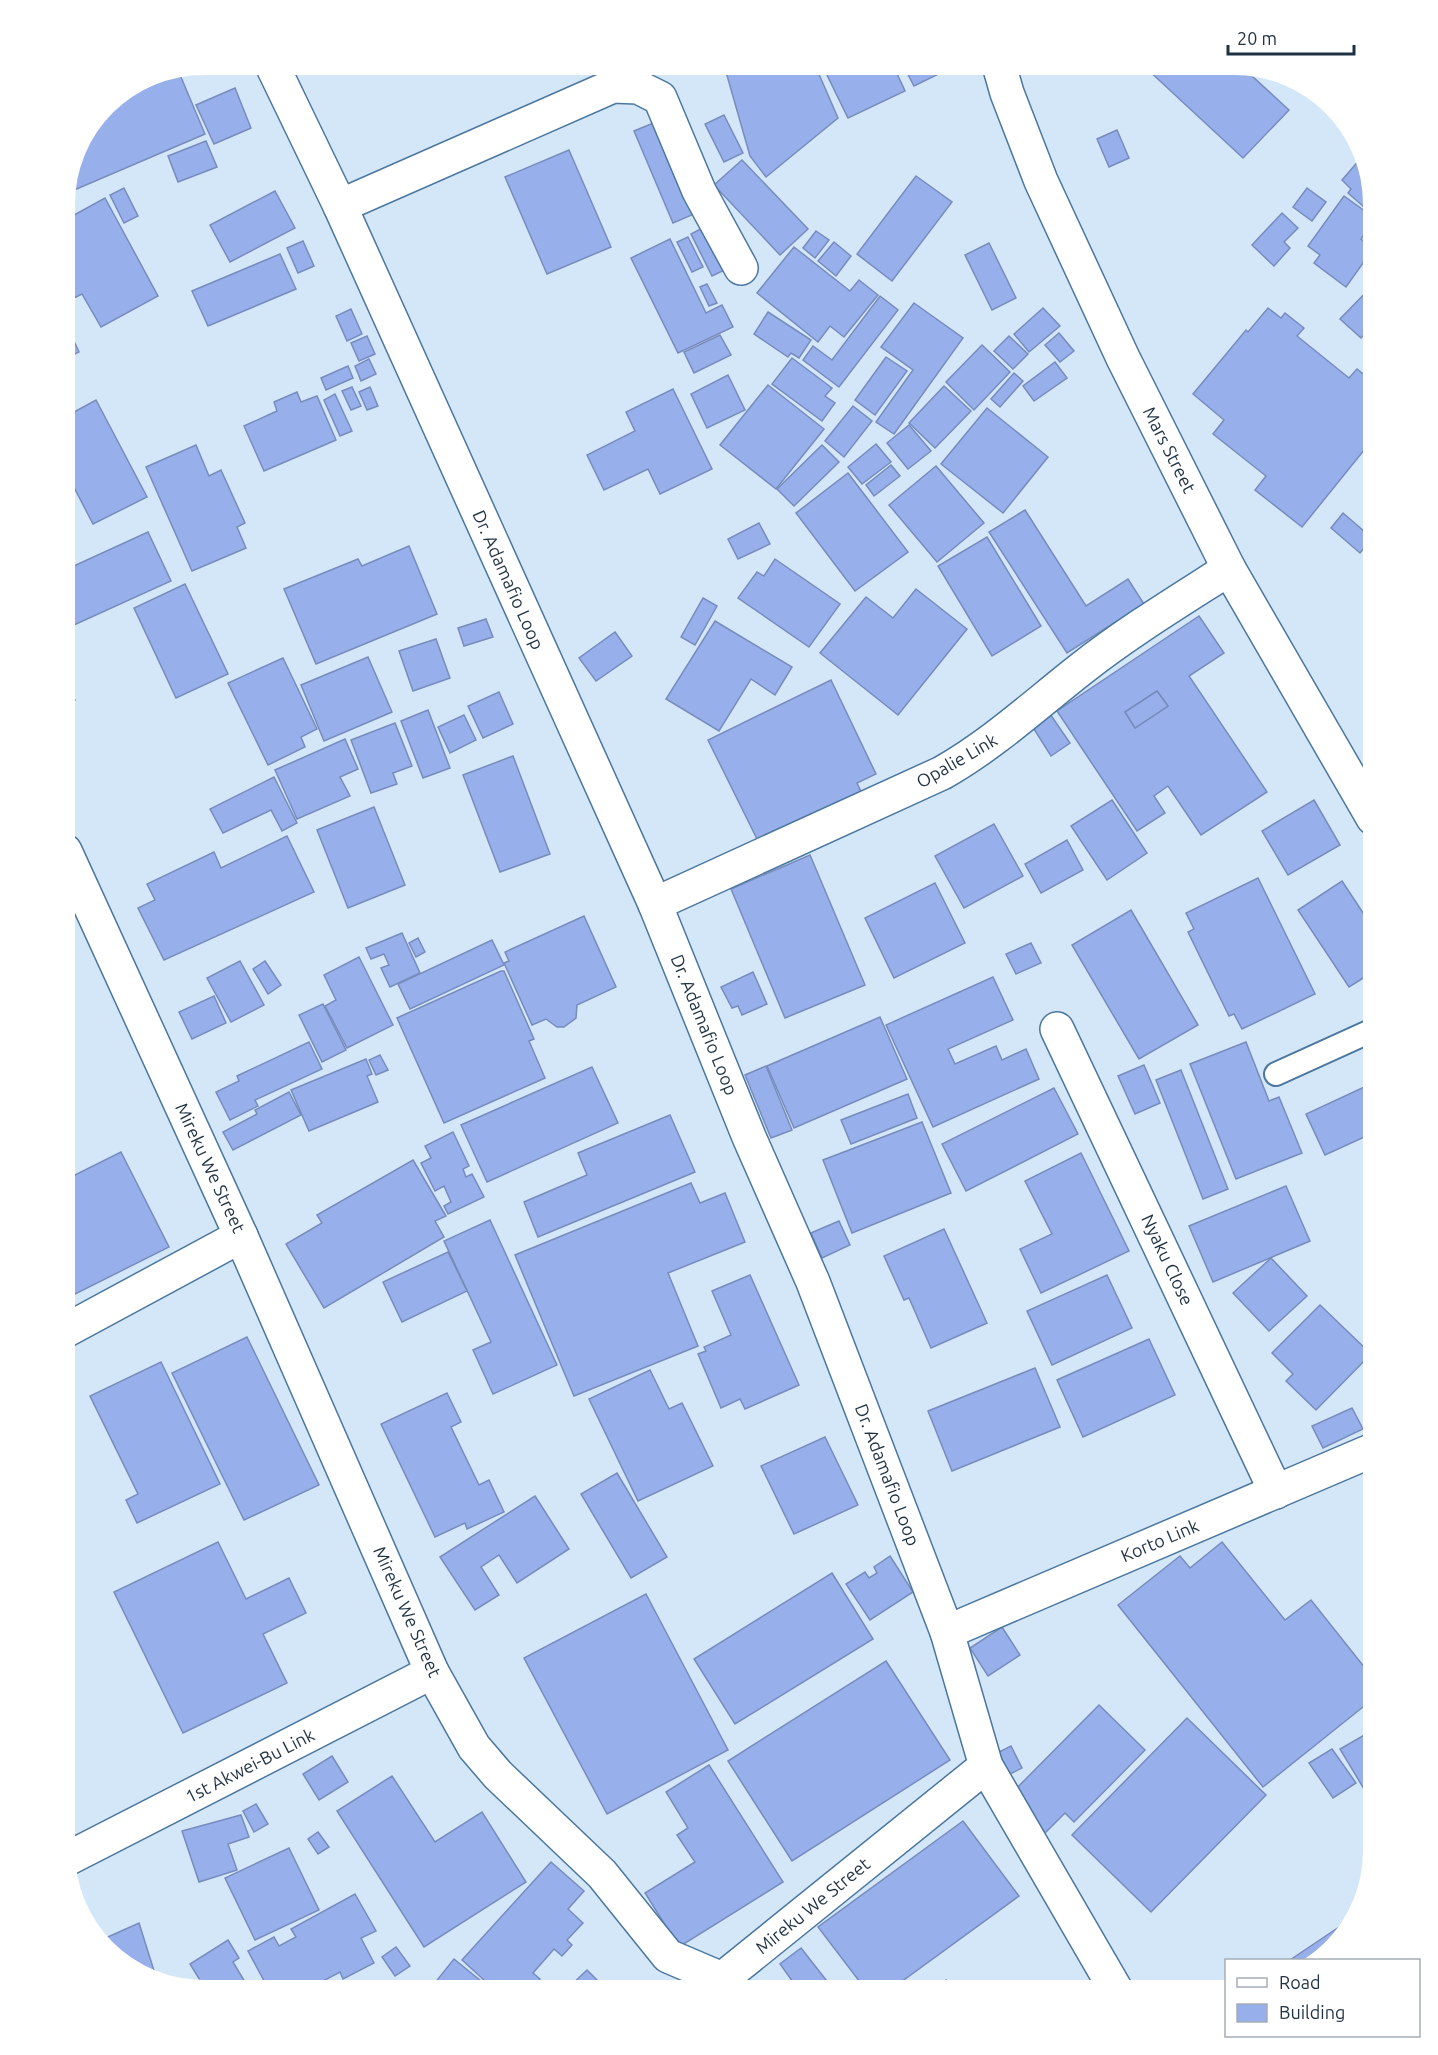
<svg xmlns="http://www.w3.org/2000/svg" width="1438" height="2055" viewBox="0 0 1438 2055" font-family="Ubuntu,sans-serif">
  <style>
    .building { fill: #97b0eb; stroke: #778cbd; stroke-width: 1.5; fill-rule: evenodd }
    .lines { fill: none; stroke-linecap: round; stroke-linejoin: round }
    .service-casing { stroke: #4b779f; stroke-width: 26 }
    .minor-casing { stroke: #4b779f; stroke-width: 36 }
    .tertiary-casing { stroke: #4b779f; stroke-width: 36 }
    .service { stroke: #fff; stroke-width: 22 }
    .minor { stroke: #fff; stroke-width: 33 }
    .tertiary { stroke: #fff; stroke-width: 33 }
    .labels { text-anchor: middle; stroke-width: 4.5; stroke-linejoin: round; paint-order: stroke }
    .street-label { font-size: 18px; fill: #1f3243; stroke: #fff }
  </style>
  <rect width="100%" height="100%" fill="#d4e7f9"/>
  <g class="building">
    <path d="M724,65h91l23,53 -72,59 -16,-21z"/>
    <path d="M843,65h50l12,26 -57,27 -22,-45z"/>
    <path d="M903,65h49l1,2 -39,19z"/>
    <path d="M1149,65h91l49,45 -46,48 -97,-90z"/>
    <path d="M178,70l27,64 -140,60 10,-44 31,-45 45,-30z"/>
    <path d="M235,88l16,40 -37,16 -18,-39z"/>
    <path d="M724,115l19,38 -19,9 -19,-38z"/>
    <path d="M656,122l45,89 -28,12 -39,-92z"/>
    <path d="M1117,130l12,28 -20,9 -12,-28z"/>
    <path d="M206,141l11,26 -39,15 -10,-26z"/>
    <path d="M569,150l42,97 -64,27 -42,-97z"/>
    <path d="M1361,158l13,46 -1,11 -25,-22 3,-4 -9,-9z"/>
    <path d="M742,160l66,69 -28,26 -66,-70z"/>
    <path d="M916,176l36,26 -60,79 -35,-27z"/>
    <path d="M124,188l14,28 -14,7 -14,-28z"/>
    <path d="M1307,188l19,14 -14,19 -19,-14z"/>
    <path d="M275,191l20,37 -65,34 -20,-37z"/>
    <path d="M1344,196l29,21v5l-12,17 12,10 -27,38 -32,-24 6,-8 -12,-9z"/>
    <path d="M105,198l53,98 -57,31 -19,-33 -8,4 -9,-16v-62z"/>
    <path d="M1282,213l16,15 -14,14 6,6 -16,18 -22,-21z"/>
    <path d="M710,224l21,43 -19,9 -21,-42z"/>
    <path d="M816,231l13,9 -14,18 -12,-10z"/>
    <path d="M688,237l15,30 -11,5 -15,-30z"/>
    <path d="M670,239l36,74 16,-8 11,22 -55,26 -47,-95z"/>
    <path d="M303,241l11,25 -16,7 -11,-25z"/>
    <path d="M834,242l17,14 -15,20 -18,-15z"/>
    <path d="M989,243l27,55 -24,12 -27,-55z"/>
    <path d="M794,247l56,44 9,-11 19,15 -34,42 -14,-11 -12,16 -61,-49z"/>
    <path d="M280,254l16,35 -88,37 -16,-35z"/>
    <path d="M707,284l10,19 -8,3 -9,-19z"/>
    <path d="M1373,285v58l-8,-9 -4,4 -21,-19z"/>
    <path d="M880,296l18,14 -59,77 -36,-27 10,-14 19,14z"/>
    <path d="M914,303l49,35 -69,96 -18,-12 37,-52 -32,-23z"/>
    <path d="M1043,308l17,18 -31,26 -15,-18z"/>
    <path d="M1268,308l13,10 4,-5 19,15 -7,8 52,42 8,-9 16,13 -5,7 5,4v46l-71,88 -47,-37 11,-14 -53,-42 11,-14 -31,-26 53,-64 2,2z"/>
    <path d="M351,309l11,25 -15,7 -11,-25z"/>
    <path d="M768,312l43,28 -12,18 -8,-5 -3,4 -34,-23z"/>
    <path d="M65,322l14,30 -14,7z"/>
    <path d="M1059,333l15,18 -14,11 -15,-17z"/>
    <path d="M720,335l11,20 -37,18 -10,-21z"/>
    <path d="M367,336l8,18 -16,7 -8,-18z"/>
    <path d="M1009,336l19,18 -15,15 -19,-18z"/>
    <path d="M982,345l28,27 -36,38 -28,-28z"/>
    <path d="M886,357l21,14 -32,44 -20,-15z"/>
    <path d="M792,358l40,30 -7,8 10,7 -13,18 -50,-37z"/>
    <path d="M369,359l7,15 -15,7 -6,-15z"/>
    <path d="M1055,362l12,16 -33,23 -11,-15z"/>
    <path d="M348,366l5,12 -27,12 -5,-12z"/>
    <path d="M1014,373l9,8 -23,26 -9,-8z"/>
    <path d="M728,375l17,35 -38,18 -16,-34z"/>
    <path d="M768,385l56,44 -48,60 -56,-44z"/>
    <path d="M944,386l27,25 -36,37 -26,-25z"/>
    <path d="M352,387l9,19 -10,4 -9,-19z"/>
    <path d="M370,387l8,19 -11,4 -8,-18z"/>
    <path d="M673,389l39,80 -52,25 -12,-25 -44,21 -17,-35 48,-24 -9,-19z"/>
    <path d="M297,392l4,10 16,-6 19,44 -72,31 -20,-45 33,-15 -3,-9z"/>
    <path d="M335,394l17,37 -12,5 -16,-36z"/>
    <path d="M96,400l51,97 -54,27 -28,-54v-53z"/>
    <path d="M853,406l19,15 -28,36 -19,-16z"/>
    <path d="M987,408l61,49 -45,56 -62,-49z"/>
    <path d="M909,425l22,26 -23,18 -21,-26z"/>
    <path d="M876,444l15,18 -29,22 -14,-17z"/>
    <path d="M196,445l13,31 12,-6 24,53 -8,4 9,21 -54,23 -46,-104z"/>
    <path d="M822,445l17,17 -45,44 -17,-17z"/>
    <path d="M891,465l9,11 -26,20 -8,-11z"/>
    <path d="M936,466l48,57 -47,39 -48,-57z"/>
    <path d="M848,473l60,79 -53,39 -59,-78z"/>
    <path d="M1025,510l61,96 42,-27 16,25 -77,49 -78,-121z"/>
    <path d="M1343,513l29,25 -12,15 -29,-25z"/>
    <path d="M759,523l11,21 -32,15 -10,-20z"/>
    <path d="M148,532l23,49 -106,48v-59z"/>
    <path d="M987,537l54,89 -49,30 -54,-90z"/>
    <path d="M409,546l28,68 -121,50 -32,-75 74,-30 4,7z"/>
    <path d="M775,559l65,45 -31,43 -71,-49 19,-26 7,4z"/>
    <path d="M185,584l43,90 -52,24 -42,-90z"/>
    <path d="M916,589l51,40 -69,86 -78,-62 46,-56 27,21z"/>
    <path d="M703,598l14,8 -22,39 -14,-8z"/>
    <path d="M1199,616l25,37 -35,23 78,116 -66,43 -33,-49 -14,10 11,17 -28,18 -80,-120zM1157,691l11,15 -33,22 -10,-16z"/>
    <path d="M486,619l7,18 -29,9 -6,-18z"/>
    <path d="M715,621l77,46 -17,28 -24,-16 -32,52 -53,-32z"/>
    <path d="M615,632l17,24 -36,25 -17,-23z"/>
    <path d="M436,639l14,39 -37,13 -14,-40z"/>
    <path d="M368,657l24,55 -68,29 -23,-56z"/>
    <path d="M283,658l34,71 -16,8 4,10 -37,18 -40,-82z"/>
    <path d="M65,679l10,21 -10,4z"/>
    <path d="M831,680l45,94 -19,9 7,15 -103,49 -53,-107z"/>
    <path d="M1157,691l11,15 -33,22 -10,-16z"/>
    <path d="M499,692l14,32 -30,14 -15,-32z"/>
    <path d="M428,710l22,58 -27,10 -22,-57z"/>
    <path d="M1050,714l20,29 -19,13 -19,-30z"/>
    <path d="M464,715l12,25 -26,13 -12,-26z"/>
    <path d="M395,723l17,43 -19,7 4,11 -26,9 -20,-53z"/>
    <path d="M345,739l13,30 -18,8 10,19 -53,23 -22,-49z"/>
    <path d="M513,756l37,98 -50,18 -37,-97z"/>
    <path d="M274,777l23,46 -15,8 -11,-21 -48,23 -13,-24z"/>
    <path d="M1112,800l35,53 -40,27 -36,-54z"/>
    <path d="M1314,800l26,45 -52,30 -26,-44z"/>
    <path d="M374,807l31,78 -57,23 -31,-78z"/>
    <path d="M994,824l29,52 -59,32 -29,-52z"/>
    <path d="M287,836l27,56 -150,68 -26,-52 17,-8 -8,-16 67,-32 7,16z"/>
    <path d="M1067,840l16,30 -42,23 -16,-29z"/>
    <path d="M810,855l55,130 -80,33 -54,-129z"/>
    <path d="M1258,878l57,116 -73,35 -8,-15 -5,2 -41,-84 6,-3 -8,-16z"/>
    <path d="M1342,881l31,47v44l-24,15 -51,-77z"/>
    <path d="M935,883l30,60 -71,35 -29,-60z"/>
    <path d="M1131,910l67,115 -59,34 -67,-114z"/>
    <path d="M584,916l32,71 -39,18 -1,13 -12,9h-7l-11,-8 -14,6 -28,-62 5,-2 -4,-9z"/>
    <path d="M402,933l18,40 -30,14 -9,-19 8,-3 -5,-11 -13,5 -5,-11z"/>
    <path d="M418,938l7,14 -9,5 -7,-14z"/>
    <path d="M492,940l12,25 -94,44 -12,-25z"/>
    <path d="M1031,943l10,20 -25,11 -10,-20z"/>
    <path d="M359,957l34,68 -46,23 -22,-42 11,-6 -12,-25z"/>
    <path d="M240,961l24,44 -33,17 -24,-44z"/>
    <path d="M265,961l16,24 -13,9 -15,-25z"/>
    <path d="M501,971h3l30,68 -5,2 16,37 -101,45 -47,-105z"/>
    <path d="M753,972l14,32 -25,11 -4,-9 -6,2 -11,-21z"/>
    <path d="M993,977l20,43 -65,29 7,15 41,-18 6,14 24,-11 13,30 -106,48 -47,-102z"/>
    <path d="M214,996l12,27 -34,16 -13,-27z"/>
    <path d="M323,1004l23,46 -24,12 -23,-47z"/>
    <path d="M880,1017l27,62 -113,49 -27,-62z"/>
    <path d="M309,1042l13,27 -67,31 3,6 -28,14 -14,-28 23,-11 -2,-5z"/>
    <path d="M1246,1042l23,59 10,-4 23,56 -66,26 -46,-115z"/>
    <path d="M380,1055l8,15 -12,5 -7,-15z"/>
    <path d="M366,1059l6,15 -5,2 11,26 -69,29 -18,-41z"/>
    <path d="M1144,1065l16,38 -25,11 -17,-38z"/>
    <path d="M766,1066l26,64 -21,8 -26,-63z"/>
    <path d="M592,1067l26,56 -131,59 -26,-57z"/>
    <path d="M1181,1070l47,119 -25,10 -47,-119z"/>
    <path d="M1373,1083v50l-48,22 -19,-41z"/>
    <path d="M1054,1088l24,46 -112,57 -24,-47z"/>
    <path d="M289,1092l12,23 -68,35 -10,-18 34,-18 -2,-4z"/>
    <path d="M908,1094l9,24 -66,26 -10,-24z"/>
    <path d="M670,1115l25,57 -157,65 -14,-35 63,-27 -9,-22z"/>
    <path d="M922,1122l29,71 -99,40 -29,-73z"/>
    <path d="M453,1132l16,34 -6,3 3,8 6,-3 12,23 -36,17 -4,-8 7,-4 -7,-16 -9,5 -14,-28 10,-5 -6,-12z"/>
    <path d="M121,1152l48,95 -104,52v-119z"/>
    <path d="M1081,1153l48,98 -88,42 -21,-44 32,-15 -27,-53z"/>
    <path d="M413,1160l33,56 -11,5 9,16 -120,71 -38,-64 36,-21 -5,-8z"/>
    <path d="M691,1183l9,20 25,-10 20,49 -77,31 30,73 -124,50 -59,-141z"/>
    <path d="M1286,1186l24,55 -97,41 -24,-56z"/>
    <path d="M490,1220l67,145 -64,29 -20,-44 18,-8 -47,-101z"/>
    <path d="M839,1221l11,24 -28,13 -11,-25z"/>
    <path d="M944,1229l43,94 -56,25 -22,-50 -5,2 -20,-44z"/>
    <path d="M448,1252l19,39 -65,31 -19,-40z"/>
    <path d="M1271,1258l36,38 -38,35 -36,-38z"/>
    <path d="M750,1275l49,110 -54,24 -5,-10 -19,9 -23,-54 8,-3 -2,-4 27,-12 -19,-44z"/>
    <path d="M1107,1275l25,53 -80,37 -25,-54z"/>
    <path d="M1320,1305l51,49 -55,56 -30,-29 7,-7 -21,-21z"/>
    <path d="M247,1337l72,148 -75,35 -72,-147z"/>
    <path d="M1149,1339l26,56 -92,42 -26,-57z"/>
    <path d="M161,1362l59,122 -83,39 -11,-23 12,-6 -48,-98z"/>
    <path d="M1035,1368l25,59 -108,44 -24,-60z"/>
    <path d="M650,1370l19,39 13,-6 31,63 -75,35 -49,-102z"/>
    <path d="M447,1393l14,29 -10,5 28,58 10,-5 15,32 -37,17 -2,-6 -30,14 -54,-113z"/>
    <path d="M1352,1408l11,21 -40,19 -11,-22z"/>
    <path d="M825,1437l33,68 -64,29 -33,-68z"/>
    <path d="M617,1473l50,84 -36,21 -50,-84z"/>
    <path d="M535,1496l34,53 -52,34 -18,-28 -18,12 18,28 -24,15 -35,-53z"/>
    <path d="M218,1542l28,57 43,-21 17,35 -43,21 24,49 -104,50 -69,-141z"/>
    <path d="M1222,1542l63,78 26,-20 62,78v21l-110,88 -145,-182 62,-49 10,12z"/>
    <path d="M890,1556l23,36 -43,28 -24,-36 19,-12 4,6 8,-5 -3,-6z"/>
    <path d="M832,1573l41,66 -138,85 -41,-65z"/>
    <path d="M646,1594l82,156 -121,64 -83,-156z"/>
    <path d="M1002,1627l18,28 -32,21 -18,-28z"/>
    <path d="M886,1661l64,99 -158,101 -64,-100z"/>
    <path d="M1099,1705l46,45 -71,72 -9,-9 -21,21 -37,-36z"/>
    <path d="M1187,1718l79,77 -115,117 -79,-77z"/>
    <path d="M1373,1730v74l-33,-55z"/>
    <path d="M1011,1746l11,22 -18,9 -11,-22z"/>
    <path d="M1332,1749l24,34 -23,15 -24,-35z"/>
    <path d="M332,1756l16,26 -29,18 -16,-26z"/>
    <path d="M709,1765l74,117 -104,65 -34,-54 50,-31 -18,-27 11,-7 -22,-36z"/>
    <path d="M392,1776l43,66 47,-30 44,70 -102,65 -87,-136z"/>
    <path d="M256,1804l12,20 -14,8 -11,-21z"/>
    <path d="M241,1815l8,22 -21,7 9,26 -38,12 -17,-51z"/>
    <path d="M963,1821l56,75 -129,94h-24l-48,-63z"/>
    <path d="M318,1832l11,15 -11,7 -10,-15z"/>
    <path d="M289,1848l30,62 -64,30 -30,-62z"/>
    <path d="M551,1862l33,29 -16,18 15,14 -16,17 5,5 -10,11 -8,-7 -21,24 7,6 -10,11h-35l-33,-30z"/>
    <path d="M355,1894l21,37 -15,7 13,25 -31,16 -3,-7 -34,18h-37l-21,-39 26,-14 5,9 17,-9 -5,-8z"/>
    <path d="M1351,1919l2,4 -38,37h-25z"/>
    <path d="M139,1923l17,54 -29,-10 -26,-27z"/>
    <path d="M228,1940l11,18 -6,4 12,20 -14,8h-25l-16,-26z"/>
    <path d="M396,1947l14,19 -15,10 -13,-19z"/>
    <path d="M801,1948l33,42h-52l11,-8 -13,-18z"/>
    <path d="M454,1959l38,31 -62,-1z"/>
    <path d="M587,1970l20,20h-41z"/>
    <path d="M946,1980l8,10h-21z"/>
  </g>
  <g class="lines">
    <g class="service-casing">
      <path id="service" d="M1276,1074l97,-44"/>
    </g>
    <g class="minor-casing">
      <g id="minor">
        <path d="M272,65l68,141 315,698 94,233 64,145 134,350 39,134 130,224"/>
        <path d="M340,206l273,-120 25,1 22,11 39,93 42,77"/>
        <path d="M65,851l176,385 191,436 42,75 24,28 104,99 66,82 54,23"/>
        <path d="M655,904l287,-131c51,-29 93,-68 139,-104 47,-37 98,-68 148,-100"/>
        <path d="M1057,1029l219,463"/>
        <path d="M65,1331l176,-95"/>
        <path d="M947,1632l426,-182"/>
        <path d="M67,1859l365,-187"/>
        <path d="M722,1979l264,-213"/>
      </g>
    </g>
    <g class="tertiary-casing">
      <path id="tertiary" d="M999,65l8,28 34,88 82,177 106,211 144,249"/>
    </g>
    <use href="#service" class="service"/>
    <use href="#minor" class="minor"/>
    <use href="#tertiary" class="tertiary"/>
  </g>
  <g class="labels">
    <g class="street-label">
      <text transform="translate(1169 450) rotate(63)" y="6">Mars Street</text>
      <text transform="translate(508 580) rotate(66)" y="6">Dr. Adamafio Loop</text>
      <text transform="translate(957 761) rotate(-30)" y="6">Opalie Link</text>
      <text transform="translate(704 1025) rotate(68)" y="6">Dr. Adamafio Loop</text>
      <text transform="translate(210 1168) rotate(65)" y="6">Mireku We Street</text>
      <text transform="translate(1167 1260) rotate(65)" y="6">Nyaku Close</text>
      <text transform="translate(887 1475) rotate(69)" y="6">Dr. Adamafio Loop</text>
      <text transform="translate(1160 1541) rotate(-23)" y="6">Korto Link</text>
      <text transform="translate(407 1612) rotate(66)" y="6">Mireku We Street</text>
      <text transform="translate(250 1766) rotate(-27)" y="6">1st Akwei-Bu Link</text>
      <text transform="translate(813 1906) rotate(-39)" y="6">Mireku We Street</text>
    </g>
  </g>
  <path d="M0 0H1438V2055H0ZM204 75H1234A129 129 0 0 1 1363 204V1851A129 129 0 0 1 1234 1980H204A129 129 0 0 1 75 1851V204A129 129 0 0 1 204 75Z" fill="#fff" fill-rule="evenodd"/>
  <rect x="1225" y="1959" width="195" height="78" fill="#ffffff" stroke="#a5adb4" stroke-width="1.5"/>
  <rect x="1237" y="1978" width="30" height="9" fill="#ffffff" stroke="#a5adb4" stroke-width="1.5"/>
  <text x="1279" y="1989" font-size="18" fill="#1f3243">Road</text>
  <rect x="1237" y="2004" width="30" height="18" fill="#97b0eb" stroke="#a5adb4" stroke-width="1.5"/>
  <text x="1279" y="2019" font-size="18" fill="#1f3243">Building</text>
  <path d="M1228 45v9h126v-9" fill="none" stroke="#1f3243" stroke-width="3"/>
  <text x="1237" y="45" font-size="18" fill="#1f3243" stroke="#ffffff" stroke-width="4.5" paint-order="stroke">20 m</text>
</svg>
